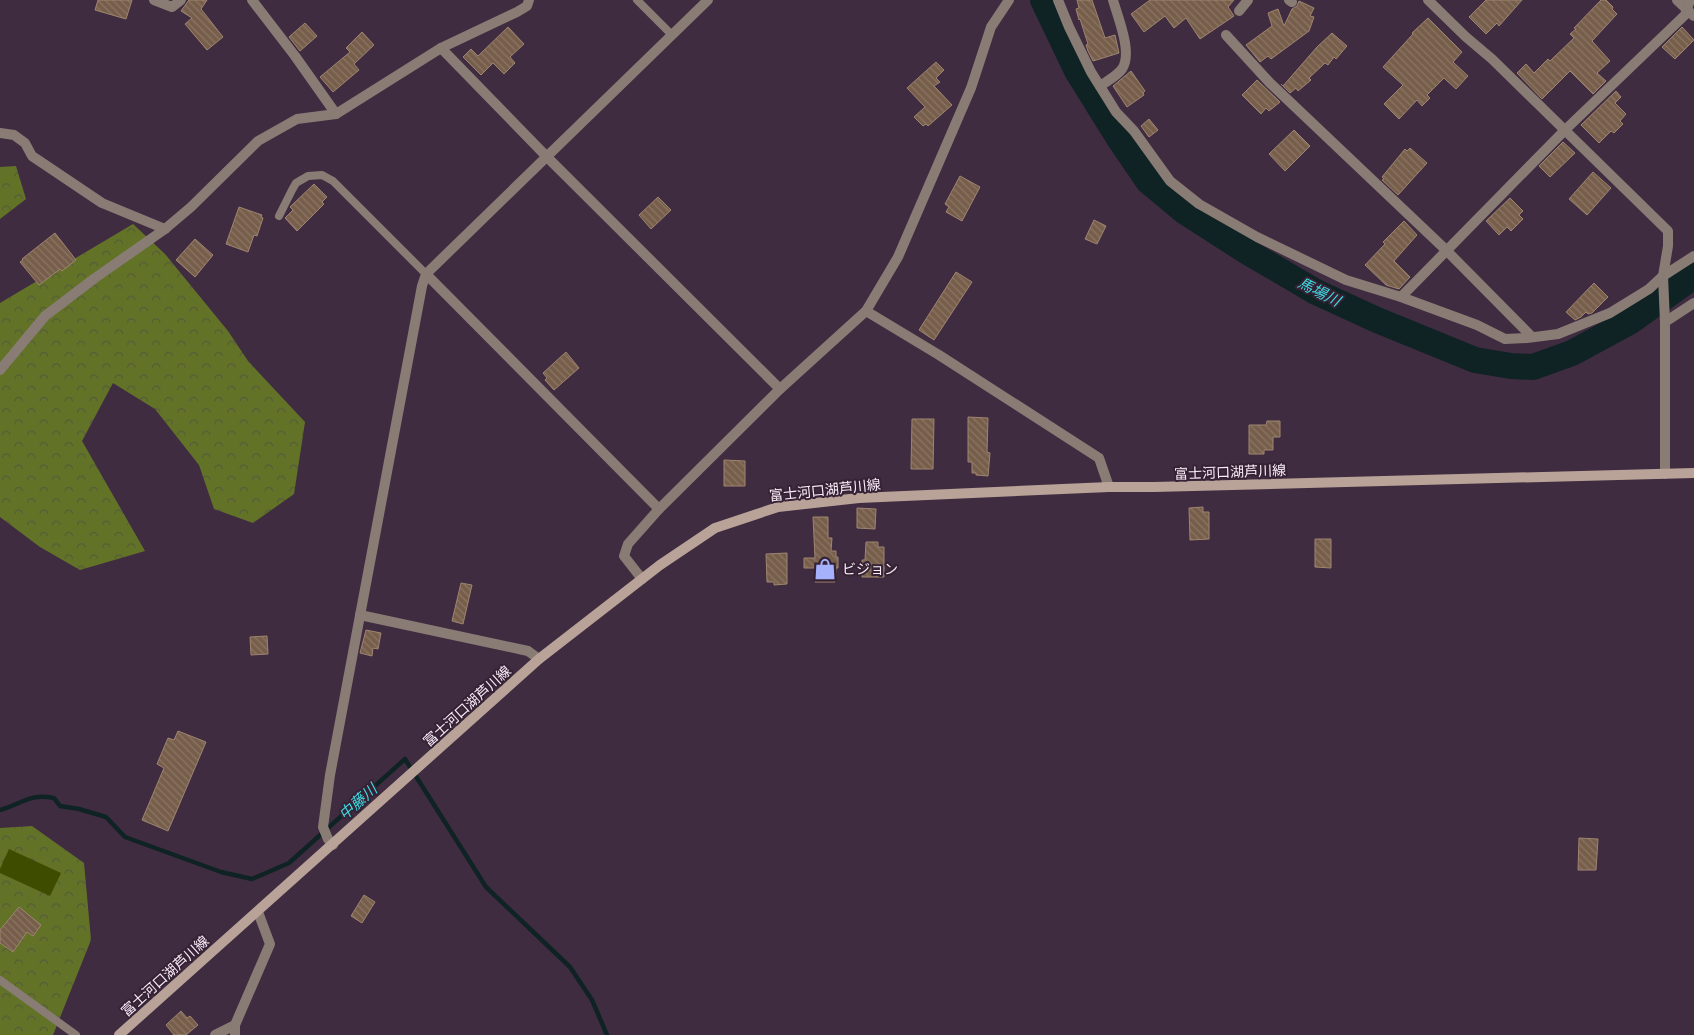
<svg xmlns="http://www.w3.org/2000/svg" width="1694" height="1035" viewBox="0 0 1694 1035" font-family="'Golos Text','Noto Sans JP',sans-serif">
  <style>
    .forest { fill: url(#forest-crowns) }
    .green { fill: #3e4c00 }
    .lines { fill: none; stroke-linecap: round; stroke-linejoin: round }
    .stream { stroke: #0f2324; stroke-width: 4.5 }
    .river { stroke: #0f2324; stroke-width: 26 }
    .building { fill: url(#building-back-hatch); stroke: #9f8570 }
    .lane { stroke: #897c75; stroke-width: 8 }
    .street { stroke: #897c75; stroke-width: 10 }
    .secondary { stroke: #b9a398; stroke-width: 10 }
    .labels { text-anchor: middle; stroke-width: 4; stroke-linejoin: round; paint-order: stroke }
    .street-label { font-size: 14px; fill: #faecf9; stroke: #362235 }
    .poi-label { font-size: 14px; fill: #faecf9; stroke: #362235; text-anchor: start }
    .water-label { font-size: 15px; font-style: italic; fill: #3cdde3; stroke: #362235 }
  </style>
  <defs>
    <pattern id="forest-crowns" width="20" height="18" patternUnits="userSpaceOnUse" patternTransform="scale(1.25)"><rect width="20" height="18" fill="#627327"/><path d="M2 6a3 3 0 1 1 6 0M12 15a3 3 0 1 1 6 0" fill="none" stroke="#555b3b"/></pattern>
    <pattern id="building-back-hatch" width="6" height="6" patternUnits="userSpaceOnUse" patternTransform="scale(1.25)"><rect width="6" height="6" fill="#765e4a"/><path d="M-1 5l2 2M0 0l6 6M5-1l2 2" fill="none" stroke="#8a7565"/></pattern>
  </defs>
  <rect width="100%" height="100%" fill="#402c40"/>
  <g class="forest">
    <path d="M16,166l10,33 -26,20v-52z"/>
    <path d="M133,224l32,30 63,77 20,30 57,61 -11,72 -41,29 -39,-14 -15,-44 -44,-56 -42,-26 -31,58 63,110 -65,19 -40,-23 -40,-30v-214z"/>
    <path d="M32,826l52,37 7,77 -38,95h-53v-207z"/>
  </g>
  <path class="green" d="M9,849l52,24 -11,23 -50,-23v-4z"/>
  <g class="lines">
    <path class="stream" d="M0,810c22,-6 29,-17 54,-12l6,8 19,3 27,8 19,20 96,35 31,7 37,-16 116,-104 81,128 84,80 22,33 15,35"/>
    <path class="river" d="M1043,0l34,71 41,66 30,44 36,30 62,40 70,41 61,28 98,40 36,6 22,1 39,-14 59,-32 63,-45"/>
  </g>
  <g class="building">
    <path d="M98,0h34l-6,19 -31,-9z"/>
    <path d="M189,0h18l-6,9 22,28 -16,13 -22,-26 7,-6 -11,-7z"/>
    <path d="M1077,0h15l13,38 10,-3 4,18 -26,8 -5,-10 -2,-6 2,-1 -8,-25 -1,1 -3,-11 3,-1z"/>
    <path d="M1150,0h84l-6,7 6,9 -34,23 -14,-21 -12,10 -9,-12 -21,16 -13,-18z"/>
    <path d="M1486,0h36l-23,26 -2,-3 -11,11 -17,-17z"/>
    <path d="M1601,0h5l7,7 -1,2 5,5 -25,27 18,20 -13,12 9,8 -13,13 -23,-23 -28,28 -25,-26 9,-9 8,9 14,-14 2,2 24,-23 -4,-4 6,-5 -2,-1z"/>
    <path d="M1299,1l15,7 -4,8 4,1 -5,14 -38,28 -3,-3 -8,6 -14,-17 26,-19 -4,-13 10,-4 6,17 8,-17 5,-3z"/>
    <path d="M1428,18l34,34 -9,10 15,14 -12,13 -12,-11 -17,17 3,3 -8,8 -5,-6 -18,19 -15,-15 19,-19 -20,-18 30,-33 -1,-1z"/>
    <path d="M305,23l12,13 -17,15 -11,-14z"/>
    <path d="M508,27l16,17 -14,13 5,6 -11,11 -11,-11 -12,12 -18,-18 8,-8 7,7z"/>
    <path d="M1682,27l12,13 -19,19 -13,-12z"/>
    <path d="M362,32l12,13 -20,19 5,6 -26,22 -13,-15 30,-25 -4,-4z"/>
    <path d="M1332,33l15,13 -11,13 -2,-2 -6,8 -3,-2 -16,15 2,2 -13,11 -2,-3 -6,5 -9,-9 2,2 34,-39z"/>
    <path d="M936,62l8,8 -8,8 4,4 -6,4 18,19 -24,21 -2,-2 -3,2 -9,-9 11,-10 -18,-19z"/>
    <path d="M1131,71l14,20 -2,2 1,2 -17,12 -14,-21z"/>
    <path d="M1257,80l23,22 -11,9 -3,-3 -5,6 -19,-19z"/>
    <path d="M1616,91l5,6 -6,6 11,11 -6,7 3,3 -9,9 -3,-2 -12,12 -18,-18z"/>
    <path d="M1149,119l9,11 -9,7 -8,-11z"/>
    <path d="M1294,130l16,16 -25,25 -16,-17z"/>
    <path d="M1563,142l12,11 -25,24 -11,-11z"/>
    <path d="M1410,148l17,15 -29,32 -16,-15 2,-1 -2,-2 23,-28 2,2z"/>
    <path d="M1593,172l18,16 -24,27 -18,-16z"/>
    <path d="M960,176l20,11 -18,34 -16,-9 3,-5 -4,-3z"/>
    <path d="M314,184l13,13 -5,5 2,2 -27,27 -12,-13 8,-8 -3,-3z"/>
    <path d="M658,197l13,13 -20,19 -12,-14z"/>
    <path d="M1510,198l13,13 -4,4 4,4 -12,12 -4,-4 -8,8 -13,-14z"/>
    <path d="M239,207l23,8 -1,2 2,1 -6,18 -3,-1 -6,17 -22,-8z"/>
    <path d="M1094,220l12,6 -9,18 -12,-5z"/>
    <path d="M1404,221l13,14 -23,26 16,16 -11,12 -13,-4 -21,-20 20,-21 -2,-2z"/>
    <path d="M55,233l21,27 -14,11 -2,-2 -21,16 -19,-23 3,-2 -1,-1z"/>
    <path d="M195,239l18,16 -18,22 -19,-17z"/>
    <path d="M956,272l16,10 -38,58 -15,-10z"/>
    <path d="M1594,283l14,14 -16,16 -4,1 -2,-2 -5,5 -6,3 -9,-8z"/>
    <path d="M566,352l13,16 -25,22 -9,-10 2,-2 -4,-5z"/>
    <path d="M968,417l20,1 -1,34 3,1 -2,23 -12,-1v-2h-4v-11h-4z"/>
    <path d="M912,419h22l-1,50h-22z"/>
    <path d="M1267,421h13v16h-7v13h-9v4h-15v-29h17z"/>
    <path d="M724,460l21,1v25h-21z"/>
    <path d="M1203,507v5h6v27l-19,1 -1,-32z"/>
    <path d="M857,508l19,1 -1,20 -18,-1z"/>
    <path d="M813,517h15v21h4l-1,13h5v6h2v11h-2l-1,14h-20v-14h-11v-10h11z"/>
    <path d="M1315,539h16v29l-16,-1z"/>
    <path d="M866,542h12v5h6v30h-22v-17h3z"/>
    <path d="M787,553v31l-13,1v-3h-7l-1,-28z"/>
    <path d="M461,583l11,2 -9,39 -11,-3z"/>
    <path d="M366,630l15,3 -3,16 -5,-1 -1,8 -12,-3z"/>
    <path d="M267,636l1,18 -17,1 -1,-18z"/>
    <path d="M178,731l28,11 -38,89 -26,-11 22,-52 -7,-4 11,-26 6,2z"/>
    <path d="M1579,838l19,1 -2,31h-18z"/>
    <path d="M364,895l11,7 -13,21 -11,-7z"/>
    <path d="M19,907l22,18 -8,11 -6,-4 -14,20 -13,-9v-13z"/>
    <path d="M181,1011l6,7 3,-2 8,9 -12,10h-12l-8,-10z"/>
  </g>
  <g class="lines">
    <g class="lane">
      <path d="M637,0l35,35"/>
      <path d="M279,216l13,-26 4,-7 12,-7 14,-1 11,6 93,93"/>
      <path d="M0,980l76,55"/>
    </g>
    <g class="street">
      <path d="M154,0l18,7 9,-7"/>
      <path d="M252,0l43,56 41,58"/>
      <path d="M1058,0l11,27 22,45 25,40 18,19 36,50 29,23 58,33 89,43 55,17 76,28 28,14 22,-1 31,-4 52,-21 39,-24 14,-13 31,-20"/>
      <path d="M1289,0l3,2"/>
      <path d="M1428,0l38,37 26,22 176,172v15l-5,30 2,46v152"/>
      <path d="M1677,0l17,16"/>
      <path d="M1239,11l9,-11"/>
      <path d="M1226,35l44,48 176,167 86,87"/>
      <path d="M441,48l106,109 233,232"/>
      <path d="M1100,86c7,-5 17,-10 22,-17 11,-16 -4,-51 -9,-69"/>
      <path d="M0,133l14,2 11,8 7,13 70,47 63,26"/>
      <path d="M426,274l233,235"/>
      <path d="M1401,297l164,-167 120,-115 5,-15"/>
      <path d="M866,311l73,44 160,103 10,29"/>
      <path d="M1665,322l29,-19"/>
      <path d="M0,370l45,-54 50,-38 70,-49 26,-22 67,-66 39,-22 39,-5 105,-66 76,-36 10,-6 2,-6"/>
      <path d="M642,579l-18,-23 4,-12 31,-35 121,-120 86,-78 32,-54 73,-169 20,-61 18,-27"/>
      <path d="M360,615l168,36 11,8"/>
      <path d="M333,845l-5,-6 -5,-12 7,-52 92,-489 4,-12 282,-274"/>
      <path d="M215,1035l20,-10"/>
      <path d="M235,1035v-10l35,-81 -12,-32"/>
    </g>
    <path class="secondary" d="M119,1035l420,-376 121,-94 55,-37 63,-21 81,-9 250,-11h45l540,-14"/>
  </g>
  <defs>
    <g id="shop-bare" transform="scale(1.725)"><path d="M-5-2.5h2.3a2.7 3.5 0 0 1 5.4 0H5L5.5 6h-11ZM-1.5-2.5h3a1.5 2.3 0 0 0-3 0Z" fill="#a6b1fc" stroke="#362235" stroke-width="2.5" paint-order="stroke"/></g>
  </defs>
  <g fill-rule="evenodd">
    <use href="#shop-bare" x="825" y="569"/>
  </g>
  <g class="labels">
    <g class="street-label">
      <text transform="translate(1230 472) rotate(-2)" y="5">富士河口湖芦川線</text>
      <text transform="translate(825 490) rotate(-6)" y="5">富士河口湖芦川線</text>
      <text transform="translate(467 706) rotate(-42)" y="5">富士河口湖芦川線</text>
      <text transform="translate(165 976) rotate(-42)" y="5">富士河口湖芦川線</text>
    </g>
    <g class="poi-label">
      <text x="842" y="574">ビジョン</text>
    </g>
    <g class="water-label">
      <text transform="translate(1319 292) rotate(27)" y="5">馬場川</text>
      <text transform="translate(358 802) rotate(-42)" y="5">中藤川</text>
    </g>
  </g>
</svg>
